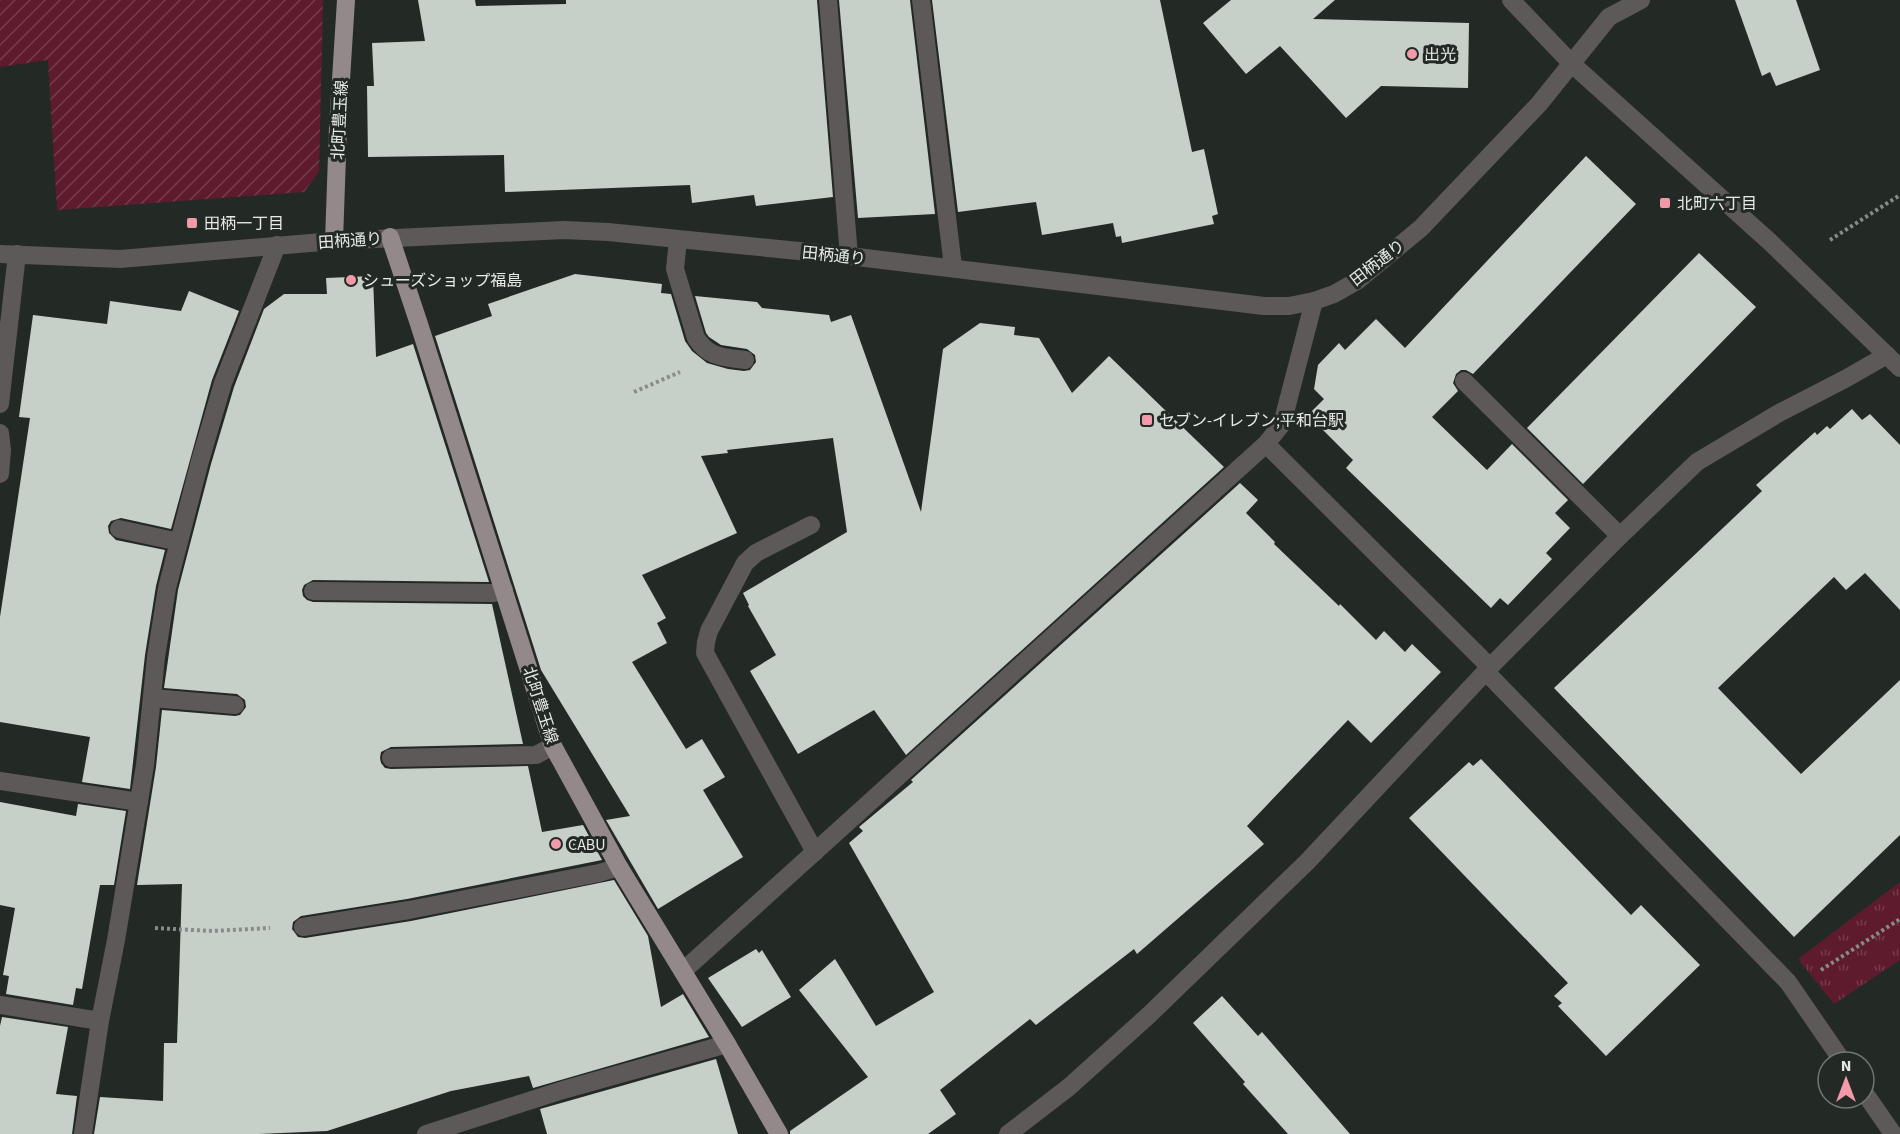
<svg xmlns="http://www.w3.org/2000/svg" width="1900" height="1134" viewBox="0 0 1900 1134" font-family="'Source Sans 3','Noto Sans JP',sans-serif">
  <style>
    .park { fill: url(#park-tufts) }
    .garden { fill: url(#garden-furrows) }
    .building { fill: #c6cfc8 }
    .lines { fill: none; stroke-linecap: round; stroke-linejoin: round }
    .path { stroke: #868c88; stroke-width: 4; stroke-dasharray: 3 3; stroke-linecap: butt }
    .minor { stroke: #5e5959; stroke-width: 18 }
    .major { stroke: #93898a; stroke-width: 18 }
    .poi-dot { fill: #f39aaa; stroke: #232a25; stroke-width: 2 }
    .labels { text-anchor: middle; stroke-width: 6; stroke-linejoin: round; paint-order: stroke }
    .poi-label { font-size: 16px; fill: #e6ebe7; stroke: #232a25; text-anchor: start }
    .street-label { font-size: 16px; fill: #e6ebe7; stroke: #232a25 }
  </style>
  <defs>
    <pattern id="park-tufts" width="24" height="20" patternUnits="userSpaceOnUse" patternTransform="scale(1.5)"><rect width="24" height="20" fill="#5e1b2d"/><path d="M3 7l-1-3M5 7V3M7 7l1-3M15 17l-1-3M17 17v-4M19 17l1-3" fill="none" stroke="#753c4b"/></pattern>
    <pattern id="garden-furrows" width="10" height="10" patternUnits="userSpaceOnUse" patternTransform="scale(1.5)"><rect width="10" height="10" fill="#5e1b2d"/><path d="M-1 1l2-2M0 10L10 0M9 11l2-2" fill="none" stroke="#753c4b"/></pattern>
  </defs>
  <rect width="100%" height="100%" fill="#232a25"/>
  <path class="park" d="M1900,882v78l-66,44 -36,-45z"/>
  <path class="garden" d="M0,0h323l-4,172 -15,20 -247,18 -9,-150 -48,7z"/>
  <g class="building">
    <path d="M418,0h57l1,6 90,-2v-4h251l16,197 -77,9 -2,-11 -62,8 -2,-18 -185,7 -1,-37 -136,2 -1,-71h7l-2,-43 53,-2z"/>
    <path d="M839,0h71l25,214 -77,4z"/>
    <path d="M932,0h228l32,152 12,-3 14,65 -6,2 2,8 -92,19 -1,-7 -5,1 -3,-14 -71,12 -6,-33 -78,10z"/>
    <path d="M1231,0h104l-22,19 156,4 -1,65 -87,-2 -35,32 -66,-72 -34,28 -43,-51z"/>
    <path d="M1735,0h61l24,70 -44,16 -6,-14 -8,4z"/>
    <path d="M1586,156l50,48 -163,170 -7,-4h-5l-5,4 -3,9 5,8 -26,26 55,53 25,-26 56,56 -13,13 15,15 -24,25 6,6 -44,46 -8,-7 -9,10 -145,-140 7,-8 -45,-45 16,-16 -10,-10 4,-24 21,-22 6,7 31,-31 29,29z"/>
    <path d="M1699,253l57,54 -173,177 -56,-56z"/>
    <path d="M575,274l87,10 -1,9 10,1 14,47 7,10 15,12 21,6 16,2 6,-1 6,-8 -1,-7 -8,-6 -26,-4 -12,-8 -3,-4 -11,-37 62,6 5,6 67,7 2,7 20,-7 70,197 22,-163 37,-26 35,4 -1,8 25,3 33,55 37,-37 115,111 -318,288 -32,-45 -76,44 -48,-83 26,-16 -28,-49 1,-1 -6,-12 104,-61 -14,-94 -106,12 1,3 -27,3 36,77 -95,42 24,43 -9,5 10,20 -35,19 54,87 16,-10 23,38 -22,13 40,67 -85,52 -52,-89 24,-4 -89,-146 -106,-334 57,-20 -4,-12z"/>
    <path d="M373,276l3,81 37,-13 76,238 -176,-2 -9,5 -2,5 1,6 4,4 6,2 179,2 31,140 -132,3 -10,5 -1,6 1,5 4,5 6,1 137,-3 14,66 41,-7 19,35 -195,39 -106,17 -8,6 -1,7 6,8 7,1 106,-17 203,-41 34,56 13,71 22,-13 26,43 -176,51 -4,-12 -78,15 -124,40 -68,3h-165l6,-37 63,4 1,-58h13l5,-159 -45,1 19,-118 6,-57 73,6 5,-1 6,-8 -1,-7 -8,-6 -73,-6 14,-98 33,-126 23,-77 30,-78 20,-15h43l-1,-16z"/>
    <path d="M189,291l50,20 -27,69 -41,149 -50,-11 -10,3 -3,5 1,7 7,7 49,10 -9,36 -11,69 -15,134 -48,-7 8,-45 -90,-15v-105l30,-199 -11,-1 14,-102 74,9 3,-23 71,10z"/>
    <path d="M1852,409l10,11 8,-6 30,31v165l-35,-37 -19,17 -12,-13 -116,111 83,86 99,-94v155l-106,102 -240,-249 208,-197 -6,-6 59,-53 2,3 10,-9 3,3z"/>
    <path d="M1240,483l18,17 -12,13 29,29 -1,2 65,62 1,-2 36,36 8,-9 21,21 7,-8 29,28 -70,71 -23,-23 -101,106 17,18 -127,110 -3,-5 -98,76 -6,-6 -90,71 16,24 -28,20h-138v-3l78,-54 -69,-87 36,-31 41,67 58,-34 -85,-149 14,-12 -4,-4 54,-45 -2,-2z"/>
    <path d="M1481,759l150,156 10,-10 59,60 -94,91 -48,-50 4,-3 -8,-7 14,-13 -159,-165 60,-56 4,4z"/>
    <path d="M0,802l76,14 2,-12 48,7 -12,74h-14l-18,104 -6,-1 -3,17 -67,-11 3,-18 -6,-1 12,-67 -15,-3z"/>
    <path d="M756,949l3,4 3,-3 29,47 -49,30 -34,-49z"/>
    <path d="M1222,996l36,40 4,-4 88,102h-62l-45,-50 2,-2 -52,-59z"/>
    <path d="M2,1017l66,10 -12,67 21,2 -5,38h-72v-108z"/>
    <path d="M716,1059l22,75h-191l-7,-25z"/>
  </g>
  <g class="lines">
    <g class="path">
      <path d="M1830,240l70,-45"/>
      <path d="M634,392l46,-20"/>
      <path d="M155,928l57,3 58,-3"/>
      <path d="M1821,970l79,-51"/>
    </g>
    <g class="minor">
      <path d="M828,0l21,256"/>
      <path d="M921,0l32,267"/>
      <path d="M1511,0l61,64 198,178 130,126"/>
      <path d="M678,240l-3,29 21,69c13,20 27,19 49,22"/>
      <path d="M0,254l120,5 214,-18 230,-11 44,2 241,24 415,50h25l25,-5 20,-7 23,-13 64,-53 118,-124 70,-87 32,-17"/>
      <path d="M1464,381l156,155"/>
      <path d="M0,404l17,-150"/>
      <path d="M0,433l2,17 -2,24"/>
      <path d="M1266,444l224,223"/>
      <path d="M811,525l-55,28 -11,10 -36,68 -3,11 -1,11 110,199"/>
      <path d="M119,529l60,13"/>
      <path d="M313,591l180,2 11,-3"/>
      <path d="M1486,672l302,310 55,80"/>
      <path d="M152,698l83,7"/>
      <path d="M391,758l145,-3 17,-9"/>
      <path d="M0,781l139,21"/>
      <path d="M303,927l106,-17 190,-37 20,-6"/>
      <path d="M683,971l583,-527 16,-20 32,-123"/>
      <path d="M0,1005l100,16"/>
      <path d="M1864,1092l29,42"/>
      <path d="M83,1134l17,-113 16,-81 29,-175 11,-108 11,-69 33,-127 23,-78 54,-138"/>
      <path d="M426,1134l137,-44 164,-46"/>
      <path d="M1008,1134l61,-47 80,-72 158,-153 183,-195 130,-131 77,-74 82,-49 66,-34 42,-24"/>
    </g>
    <g class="major">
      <path d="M390,237l29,87 134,422 66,121 108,177 52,90"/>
      <path d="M334,241l4,-114 8,-127"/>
    </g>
  </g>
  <g class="poi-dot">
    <circle cx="1412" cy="54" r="6"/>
    <rect x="1659" y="197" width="12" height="12" rx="3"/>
    <rect x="186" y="217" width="12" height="12" rx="3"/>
    <circle cx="351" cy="280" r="6"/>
    <rect x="1141" y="414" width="12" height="12" rx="3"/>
    <circle cx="556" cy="844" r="6"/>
  </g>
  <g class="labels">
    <g class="poi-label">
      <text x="1424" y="60">出光</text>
      <text x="1677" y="209">北町六丁目</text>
      <text x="204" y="229">田柄一丁目</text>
      <text x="363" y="286">シューズショップ福島</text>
      <text x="1159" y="426">セブン-イレブン;平和台駅</text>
      <text x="568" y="850">CABU</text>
    </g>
    <g class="street-label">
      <text transform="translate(339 120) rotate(-87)" y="6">北町豊玉線</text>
      <text transform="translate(350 240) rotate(-4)" y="6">田柄通り</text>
      <text transform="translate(834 255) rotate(6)" y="6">田柄通り</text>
      <text transform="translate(1377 262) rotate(-38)" y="6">田柄通り</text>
      <text transform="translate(541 705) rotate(72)" y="6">北町豊玉線</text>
    </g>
  </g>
  <g transform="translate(1846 1080)"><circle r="28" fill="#232a25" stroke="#717773" stroke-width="1.5"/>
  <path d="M0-4.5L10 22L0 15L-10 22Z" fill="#f39aaa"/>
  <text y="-9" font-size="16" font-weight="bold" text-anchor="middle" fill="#e6ebe7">N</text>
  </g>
</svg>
